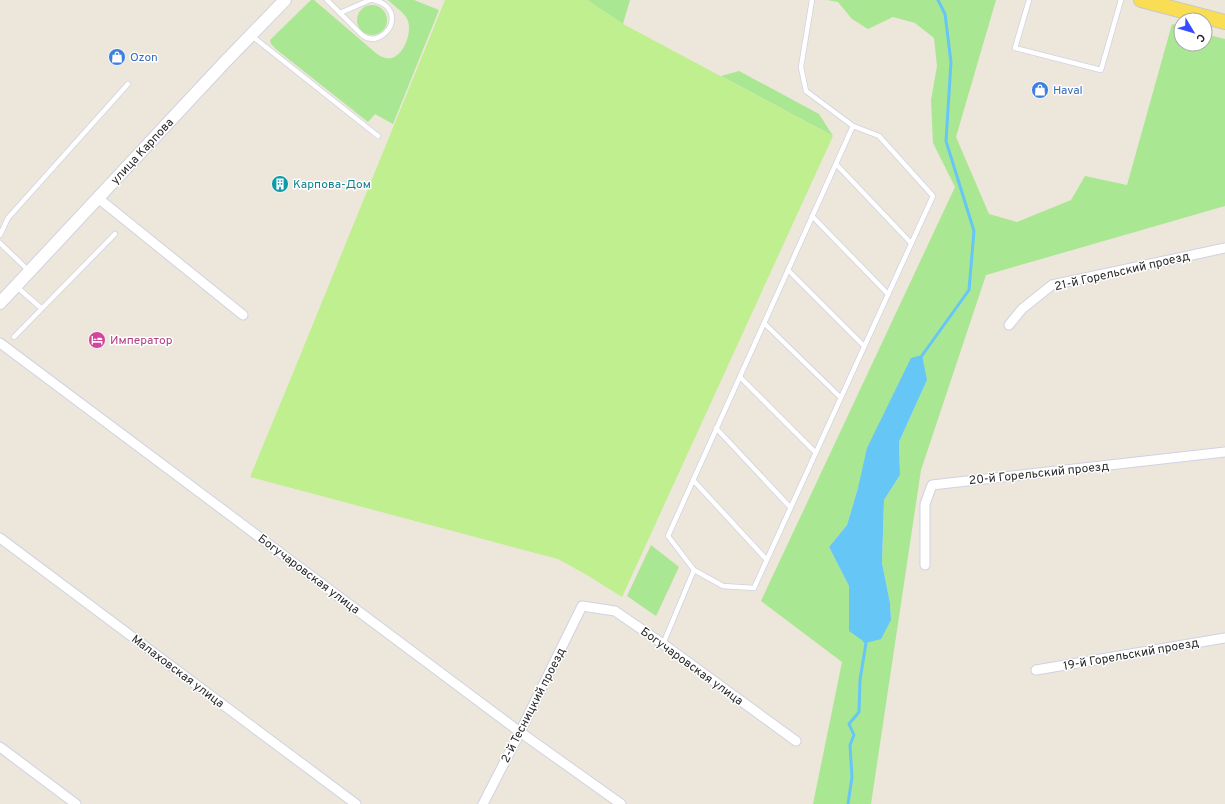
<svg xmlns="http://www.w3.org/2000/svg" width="1225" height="804" viewBox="0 0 1225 804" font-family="Overpass,sans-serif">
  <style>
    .green { fill: #aae793; fill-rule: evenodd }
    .pitch { fill: #bfef8e }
    .water { fill: #66c6f6 }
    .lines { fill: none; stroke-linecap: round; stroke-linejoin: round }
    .stream { stroke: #66c6f6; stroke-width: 3 }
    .service-casing { stroke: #d0d2e4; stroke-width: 6 }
    .minor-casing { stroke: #d0d2e4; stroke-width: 11 }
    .secondary-casing { stroke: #d0d2e4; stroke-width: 14 }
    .primary-casing { stroke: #c8c8c8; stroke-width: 16 }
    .service { stroke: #fff; stroke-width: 4.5 }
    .minor { stroke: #fff; stroke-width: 9 }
    .secondary { stroke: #fff; stroke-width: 12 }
    .primary { stroke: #f9de53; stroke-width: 14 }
    .labels { text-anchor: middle; stroke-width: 3; stroke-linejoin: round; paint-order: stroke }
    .shop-label { font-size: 12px; fill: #366cbe; stroke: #fff; text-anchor: start }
    .street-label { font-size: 12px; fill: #2a2a2a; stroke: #fff }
    .culture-label { font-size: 12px; fill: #0d838f; stroke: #fff; text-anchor: start }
    .hotel-label { font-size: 12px; fill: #b23c85; stroke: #fff; text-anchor: start }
  </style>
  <rect width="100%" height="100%" fill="#ede6da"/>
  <g class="green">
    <path d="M311,0h3l63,54c4,3 9,5 15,4 13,-4 22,-30 14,-41 -4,-6 -13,-12 -18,-17h26l25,10 -46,114 -18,-10 -7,8 -91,-72 -6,-6 -1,-4z"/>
    <path d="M587,0h43l-7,24z"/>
    <path d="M827,0h169l-40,137 33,77 28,8 54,-22 14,-24 42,9 45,-161 9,2v18h24v-10l20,5v167l-239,69 -65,195 -50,334h-58l29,-142 -81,-61 194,-414 -22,-44 -2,-43 6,-34 -3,-28 -19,-15 -22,-6 -25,12 -16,-10 -14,-17zM927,380l-28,62 1,33 -16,25 -2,63 8,40 1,17 -42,11v-45l-20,-39 18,-22 11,-37z"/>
    <circle cx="372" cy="20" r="15"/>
    <path d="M739,71l80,43 14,22 -112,-60z"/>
    <path d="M651,545l28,22 -23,49 -29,-20z"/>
  </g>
  <path class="pitch" d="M445,0h142l36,24 210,112 -211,461 -35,-22 -29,-16 -308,-82 43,-104z"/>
  <path class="water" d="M922,355l5,25 -28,62 1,33 -16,25 -2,63 8,40 1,17 -10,19 -15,4 -17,-12v-45l-20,-39 18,-22 11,-37 9,-40 44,-90z"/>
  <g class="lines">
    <g class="stream">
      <path d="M921,357l48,-67 5,-59 -28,-90 5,-79 -6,-48 -7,-14"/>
      <path d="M848,804l4,-27 -2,-32 4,-10 -5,-11 10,-12 1,-32 6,-37 -2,-3"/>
    </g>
    <g class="service-casing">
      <g id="service">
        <path d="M327,0l35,35 5,3 7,1c24,-7 24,-35 -1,-39"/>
        <path d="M1029,0l-14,48 86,22 20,-70"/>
        <path d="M340,13l30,-13"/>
        <path d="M252,36l126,100"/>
        <path d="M836,164l75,79"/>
        <path d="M812,216l76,78"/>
        <path d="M0,235l8,-17 120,-134"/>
        <path d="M0,243l28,27"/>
        <path d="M788,270l76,76"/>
        <path d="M17,287l24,21"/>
        <path d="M764,323l76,74"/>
        <path d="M14,337l101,-103"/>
        <path d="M740,377l75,75"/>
        <path d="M716,428l74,79"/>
        <path d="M693,480l73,79"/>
        <path d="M694,570l29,16 31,2 179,-392 -54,-60 -26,-10 -47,-35 -5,-24 11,-67"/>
        <path d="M663,644l31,-74 -26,-34 185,-410"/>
      </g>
    </g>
    <g class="minor-casing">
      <g id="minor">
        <path d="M98,198l145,117"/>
        <path d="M1009,325l13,-16 30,-24 173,-37"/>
        <path d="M0,343l520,389 101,72"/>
        <path d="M0,538l356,266"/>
        <path d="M925,565v-61l7,-19 293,-33"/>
        <path d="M1036,670l189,-32"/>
        <path d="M0,747l76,57"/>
        <path d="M483,804l37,-72 62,-126 33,5 48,33 133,97"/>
      </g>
    </g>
    <g class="secondary-casing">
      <path id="secondary" d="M0,303l223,-239 62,-64"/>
    </g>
    <g class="primary-casing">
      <path id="primary" d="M1141,0l84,22"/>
    </g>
    <use href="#service" class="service"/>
    <use href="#minor" class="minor"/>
    <use href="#secondary" class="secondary"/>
    <use href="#primary" class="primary"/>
  </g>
  <defs>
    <g id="shop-disc" transform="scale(0.9)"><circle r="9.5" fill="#3f7fe0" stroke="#fff"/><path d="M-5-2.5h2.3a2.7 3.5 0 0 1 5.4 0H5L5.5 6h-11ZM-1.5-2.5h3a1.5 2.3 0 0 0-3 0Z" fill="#fff"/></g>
    <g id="building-disc" transform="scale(0.9)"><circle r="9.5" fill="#0f9aa8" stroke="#fff"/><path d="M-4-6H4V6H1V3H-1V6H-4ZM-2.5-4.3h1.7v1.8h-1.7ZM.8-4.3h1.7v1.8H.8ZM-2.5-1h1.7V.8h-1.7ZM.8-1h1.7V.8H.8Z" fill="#fff"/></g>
    <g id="hotel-disc" transform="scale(0.9)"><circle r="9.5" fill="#d1479c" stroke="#fff"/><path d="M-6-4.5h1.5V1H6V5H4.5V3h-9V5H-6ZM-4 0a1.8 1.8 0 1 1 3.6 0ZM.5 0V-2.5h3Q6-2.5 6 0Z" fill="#fff"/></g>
  </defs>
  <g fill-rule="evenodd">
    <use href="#shop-disc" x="117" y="57"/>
    <use href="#shop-disc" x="1040" y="90"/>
    <use href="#building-disc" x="280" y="184"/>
    <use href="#hotel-disc" x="97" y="340"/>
  </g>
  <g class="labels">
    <g class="shop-label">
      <text x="130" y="61">Ozon</text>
      <text x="1053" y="94">Haval</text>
    </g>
    <g class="street-label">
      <text transform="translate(142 151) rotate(-47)" y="4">улица Карпова</text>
      <text transform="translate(1122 271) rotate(-13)" y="4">21-й Горельский проезд</text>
      <text transform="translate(1039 473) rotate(-6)" y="4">20-й Горельский проезд</text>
      <text transform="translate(309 574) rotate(37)" y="4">Богучаровская улица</text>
      <text transform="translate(1131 654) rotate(-10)" y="4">19-й Горельский проезд</text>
      <text transform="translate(692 666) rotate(36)" y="4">Богучаровская улица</text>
      <text transform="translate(178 671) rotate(37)" y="4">Малаховская улица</text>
      <text transform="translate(533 705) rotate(-63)" y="4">2-й Тесницкий проезд</text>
    </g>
    <g class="culture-label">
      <text x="293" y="188">Карпова-Дом</text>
    </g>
    <g class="hotel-label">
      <text x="110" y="344">Император</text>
    </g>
  </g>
  <g transform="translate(1193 32) rotate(128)"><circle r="19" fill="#ffffff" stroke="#aaaaaa"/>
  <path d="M0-3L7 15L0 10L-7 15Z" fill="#354dff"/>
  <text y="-6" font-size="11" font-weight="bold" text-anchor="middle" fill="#2a2a2a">С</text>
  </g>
</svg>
